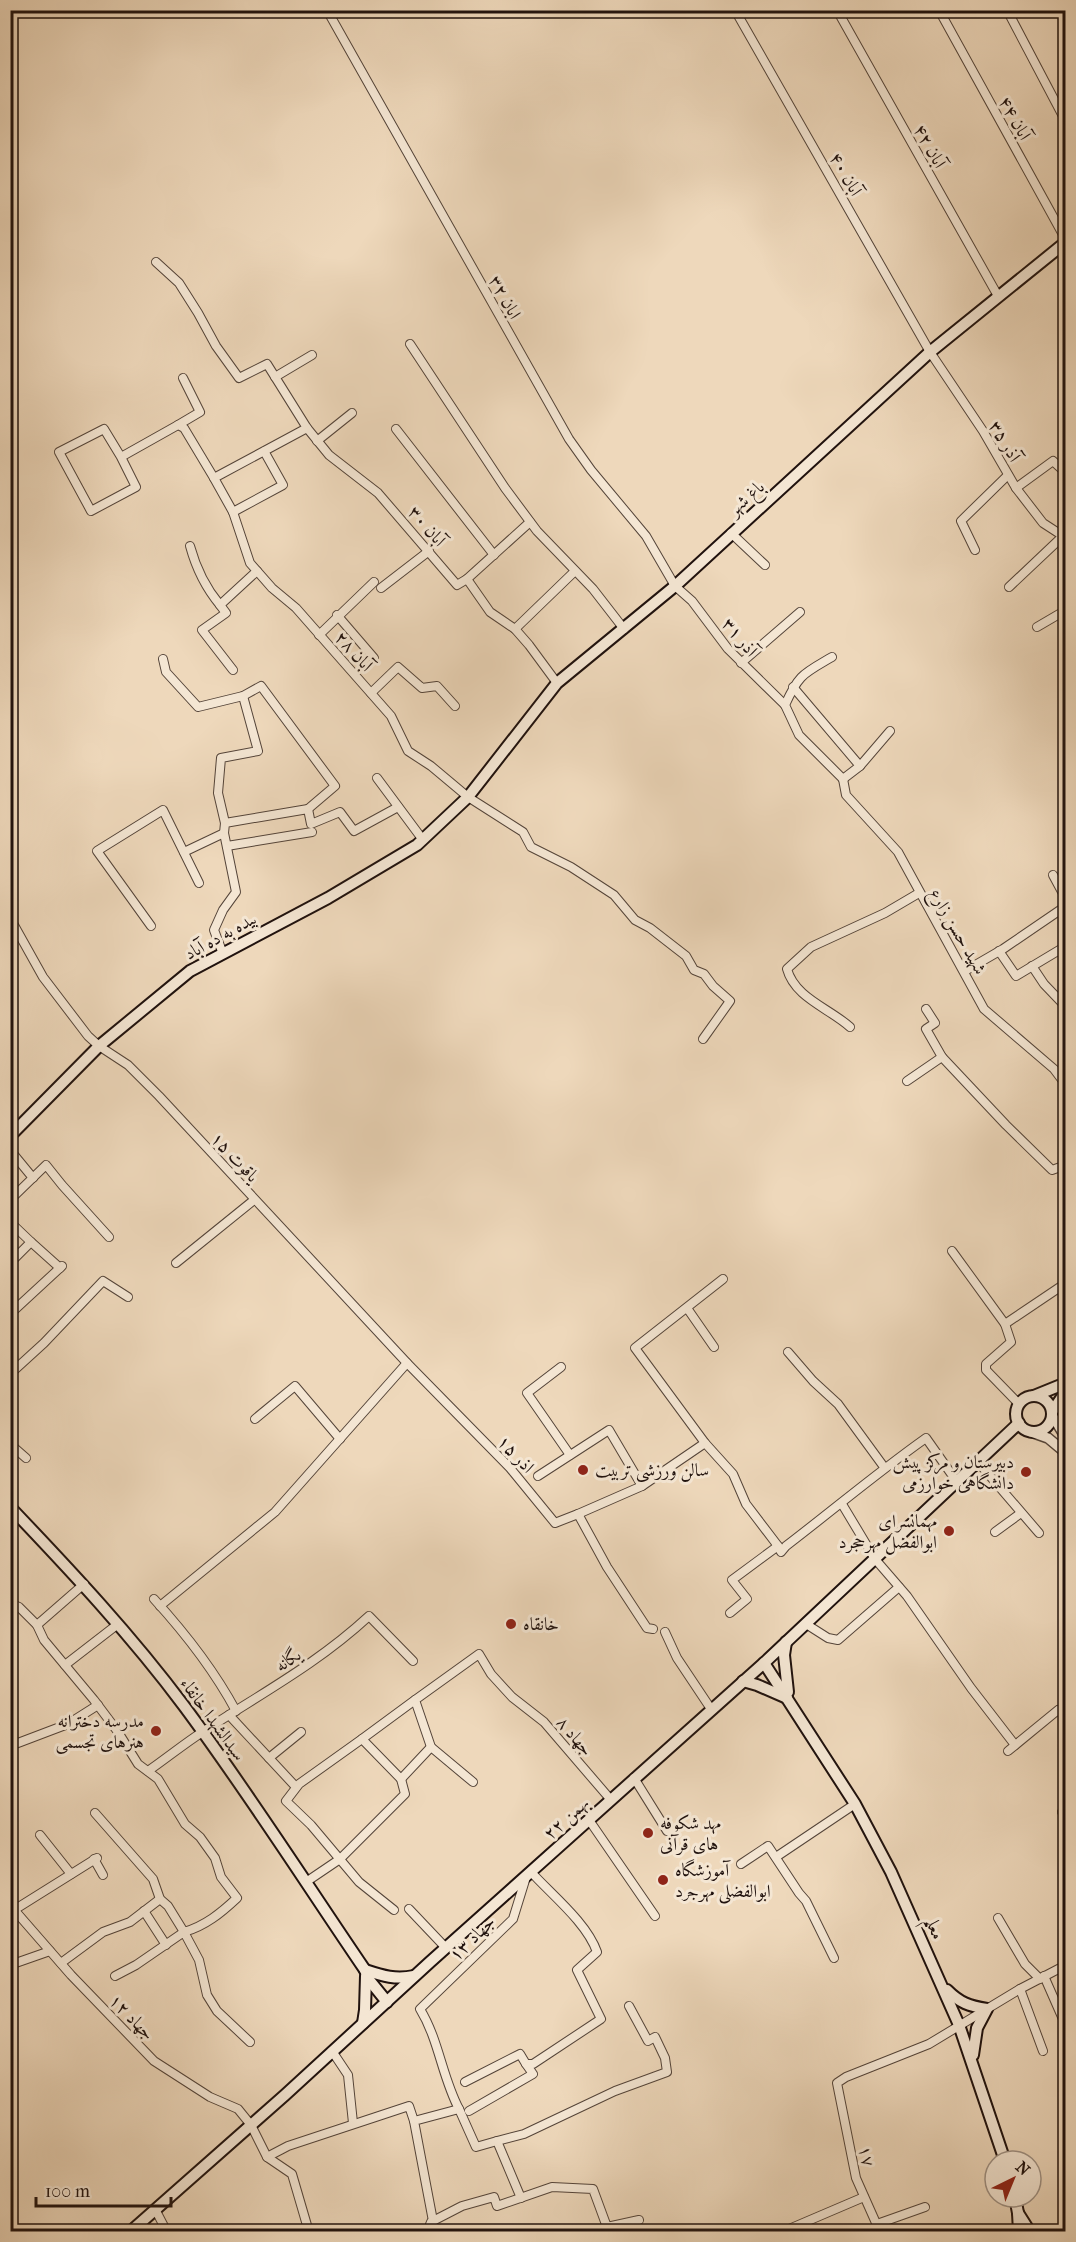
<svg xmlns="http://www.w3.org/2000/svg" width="1076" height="2242" viewBox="0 0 1076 2242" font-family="'IM FELL French Canon',Amiri,serif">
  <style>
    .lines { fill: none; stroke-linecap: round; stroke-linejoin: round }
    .minor-casing { stroke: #544439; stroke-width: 10 }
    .tertiary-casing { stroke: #544439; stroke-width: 12 }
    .secondary-casing { stroke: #20120e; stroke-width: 14 }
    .minor { stroke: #f4e6d3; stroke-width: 8 }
    .tertiary { stroke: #f4e6d3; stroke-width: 9 }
    .secondary { stroke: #f4e6d3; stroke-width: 10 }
    .poi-dot { fill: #8f2418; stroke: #f4e6d3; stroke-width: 2 }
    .labels { text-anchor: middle; stroke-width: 6; stroke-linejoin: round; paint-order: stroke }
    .street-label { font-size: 18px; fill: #20120e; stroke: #f4e6d3 }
    .poi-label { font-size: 18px; fill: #20120e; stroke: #f4e6d3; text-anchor: start }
  </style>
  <rect width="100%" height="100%" fill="#eed8bb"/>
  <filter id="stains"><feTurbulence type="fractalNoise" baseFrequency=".00333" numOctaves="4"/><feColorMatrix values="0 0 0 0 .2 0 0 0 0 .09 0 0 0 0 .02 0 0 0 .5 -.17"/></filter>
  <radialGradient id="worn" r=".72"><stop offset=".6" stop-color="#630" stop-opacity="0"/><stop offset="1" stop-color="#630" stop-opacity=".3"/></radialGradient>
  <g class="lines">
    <g class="minor-casing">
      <g id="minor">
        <path d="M327,10l242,429 22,31 55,66 29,50 17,15 36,48 57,56"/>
        <path d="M735,10l195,342 53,79 33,57 27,35 20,13 3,-2"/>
        <path d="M837,10l161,286"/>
        <path d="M939,10l127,230"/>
        <path d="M1007,10l59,112"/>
        <path d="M156,262l23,21 19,30 18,33 23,32 28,-14 40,64 22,27 49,38 79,92 10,-6 23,33 25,17 14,16 28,38"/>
        <path d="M410,344l95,144 32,43 56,58 31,40"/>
        <path d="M275,377l37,-22"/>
        <path d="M178,425l22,-13 -17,-34"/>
        <path d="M396,429l98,126"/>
        <path d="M317,441l35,-28"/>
        <path d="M264,451l19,34 -50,27 -19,-34 93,-50"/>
        <path d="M121,457l15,30 -45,24 -32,-59 45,-23 17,28 57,-32 6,3 30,50"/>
        <path d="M1016,488l37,-27 13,12"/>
        <path d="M233,512l17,51 22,25 24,20 95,108 17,35 23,15 37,31 55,35 8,15 40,20 43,28 21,25 15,8 36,28 8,14 10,4 9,12 17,15 -27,38"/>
        <path d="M731,533l34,32"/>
        <path d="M190,546c6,22 15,41 30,59"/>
        <path d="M975,550l-14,-29 47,-46"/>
        <path d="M467,579l63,-57"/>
        <path d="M1009,587l54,-51 3,2"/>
        <path d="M381,588l48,-37"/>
        <path d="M337,615l37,43"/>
        <path d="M1037,627l29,-17"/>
        <path d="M515,629l60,-58"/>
        <path d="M319,635l55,-53"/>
        <path d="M832,657c-29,17 -33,17 -47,48l14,30 44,44"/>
        <path d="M163,659l3,13 32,35 45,-11 18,-10 74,100 -27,23"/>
        <path d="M741,663l59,-51"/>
        <path d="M233,670l-31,-40 24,-17 -6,-8 37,-34"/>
        <path d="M793,687l67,79"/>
        <path d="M371,693l27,-26 24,21 15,-2 18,20"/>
        <path d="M377,778l46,62"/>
        <path d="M843,779l3,16 52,57 86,157 70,60 12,16"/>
        <path d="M843,779l17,-13 30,-35"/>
        <path d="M225,823l-7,-30 3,-35 37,-7 -15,-55"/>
        <path d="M227,846l85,-14"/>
        <path d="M184,852l40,-19 1,-10 83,-14 3,15 29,-12 14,19 44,-24"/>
        <path d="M1053,875l13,24"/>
        <path d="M10,918l33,59 45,59 11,10 29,19 31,31 248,267 103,105 45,55 23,-9"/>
        <path d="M151,926l-54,-75 66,-41 36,73"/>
        <path d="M999,951l17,25 50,-30"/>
        <path d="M223,954l-9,-24 9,-20 13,-18 -12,-59"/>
        <path d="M1032,966l12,18 22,23"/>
        <path d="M965,971l38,-22 63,-43"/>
        <path d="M926,1009l9,14 -9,6 16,28"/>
        <path d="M850,1027c-21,-19 -55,-29 -63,-58l24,-22 74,-34 34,-20"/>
        <path d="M907,1081l35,-24 64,68 46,45 14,-5"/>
        <path d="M10,1150l23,28"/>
        <path d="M10,1200l36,-35 16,20 47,52"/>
        <path d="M10,1222l21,20"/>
        <path d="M952,1251l53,73 6,18 -25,22v6l33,34"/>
        <path d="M10,1263l21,-21 29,26"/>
        <path d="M176,1263l78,-63"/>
        <path d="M723,1279l-88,69 70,95 28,31 13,30 32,42"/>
        <path d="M687,1308l27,39"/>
        <path d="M10,1314l52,-48"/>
        <path d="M1005,1324l61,-41"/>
        <path d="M788,1352l25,29 25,23 46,63"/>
        <path d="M561,1367l-34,26 43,62"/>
        <path d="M10,1374l34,-31 59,-62 25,16"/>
        <path d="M255,1419l40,-33 45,53"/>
        <path d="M10,1444l16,14"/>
        <path d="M978,1462l61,71"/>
        <path d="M538,1476l71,-46 33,56 63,-43"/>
        <path d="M642,1486l-64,28 29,53 40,61 6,1"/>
        <path d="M842,1504l33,55 32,37 64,92 44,57"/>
        <path d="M1064,1513l2,-1"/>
        <path d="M995,1532l26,-19"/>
        <path d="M154,1599c31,34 60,71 82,112"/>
        <path d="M10,1603l9,4 18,18 7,15 50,60 24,32 20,32 20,15 27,45 15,13 15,21 6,19 16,21c-16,15 -32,28 -53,34l-16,-26 -8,-7 -7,-20 -58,-66"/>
        <path d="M160,1606l115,-94 132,-149"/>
        <path d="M730,1613l17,-14 -15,-19 46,-34 3,6 5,-6c47,-36 92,-74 140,-108l31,44"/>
        <path d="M806,1624l22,14 10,2 61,-53"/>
        <path d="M37,1625l47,-41"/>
        <path d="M665,1632l12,26 34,51"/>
        <path d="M65,1665l53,-41"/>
        <path d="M229,1715l67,72"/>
        <path d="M362,1739l-63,45 -13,17 25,24 48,57 35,28"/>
        <path d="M10,1746l58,-22 30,-19"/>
        <path d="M1008,1751l50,-41 8,8"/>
        <path d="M269,1758l32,-26"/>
        <path d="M148,1771c19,-13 37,-28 56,-40 58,-38 113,-67 165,-115l44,45"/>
        <path d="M634,1778l33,53"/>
        <path d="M401,1779l30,-32"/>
        <path d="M473,1782l-42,-35 -16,-47 64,-46 12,20 21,23 32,25 67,78"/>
        <path d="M1062,1812l4,4"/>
        <path d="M589,1820l66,96"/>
        <path d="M40,1835l31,39"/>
        <path d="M776,1857l79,-53"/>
        <path d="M94,1859l9,16"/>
        <path d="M741,1864l27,-18 31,47 7,8 28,57"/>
        <path d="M306,1882l34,-23 65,-65 -4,-15 -39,-40 53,-39"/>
        <path d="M10,1905l61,70 83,86 56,36 28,12 13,16 16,32 25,17 17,58"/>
        <path d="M409,1909l37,39"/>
        <path d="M14,1910l83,-52"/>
        <path d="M144,1911l22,34"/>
        <path d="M998,1918l27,46 15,15"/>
        <path d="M61,1963l42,-31 27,-10 30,-23"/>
        <path d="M10,1965l40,-14"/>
        <path d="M115,1976l21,-11 48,-33 15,28 8,35 10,16 33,31"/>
        <path d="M1044,1976l22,50"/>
        <path d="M1020,1989l23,62"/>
        <path d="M332,2051l16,24 5,48"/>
        <path d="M465,2082l55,-28 6,10h7l68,-45 -24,-49 20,-18c-10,-29 -45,-57 -66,-80"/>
        <path d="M459,2109c-17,-32 -20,-69 -39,-100l93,-90 13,-42"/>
        <path d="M469,2111l64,-37 -7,-10"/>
        <path d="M497,2141l27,-7 91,-43 52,-19 -2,-14 -10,-21 -7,4 -19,-35"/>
        <path d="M267,2157l21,-11 121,-40 5,15"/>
        <path d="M155,2209l12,23"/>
        <path d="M433,2221l-19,-100 45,-12 17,38 21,-6 24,57"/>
        <path d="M877,2224l48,-17"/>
        <path d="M427,2232l4,-10 31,-16 32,-9 3,9 55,-19 41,2 14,38 32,-7"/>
        <path d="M782,2232l82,-35"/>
        <path d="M880,2232l-24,-54 -19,-95 9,-6 83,-33 91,-55 46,-24"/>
      </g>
    </g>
    <g class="tertiary-casing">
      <g id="tertiary">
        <path d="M1052,1415l14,23"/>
        <path d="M1031,1432l17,6 18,15"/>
      </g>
    </g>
    <g class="secondary-casing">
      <g id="secondary">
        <path d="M10,1136l89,-90 91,-75 138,-73 89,-53 51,-48 89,-114 118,-97 255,-234 136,-110"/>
        <circle cx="1034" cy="1414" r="18"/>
        <path d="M1034,1396l32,-13"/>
        <path d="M1052,1412l14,-21"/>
        <path d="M10,1507c61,64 121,128 174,199 64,86 121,176 181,264l5,11 17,21"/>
        <path d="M786,1642l-2,13 4,37"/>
        <path d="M764,1663l91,141 36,68 68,153 46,136"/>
        <path d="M743,1681l14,4 30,13"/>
        <path d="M365,1970c18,6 31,10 49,6"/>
        <path d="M947,1990c13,13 22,16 40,19l-10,19 -4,27"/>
        <path d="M363,2023l2,-13 1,-34"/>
        <path d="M1015,2197l3,16"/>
        <path d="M130,2232l155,-137 145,-133 334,-299 255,-240"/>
        <path d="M1019,2232l-1,-19 12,19"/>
      </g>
    </g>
    <use href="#minor" class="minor"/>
    <use href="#tertiary" class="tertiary"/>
    <use href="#secondary" class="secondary"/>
  </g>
  <g class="poi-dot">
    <circle cx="583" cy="1470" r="6"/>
    <circle cx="1026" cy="1472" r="6"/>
    <circle cx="949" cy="1531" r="6"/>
    <circle cx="511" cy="1624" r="6"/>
    <circle cx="156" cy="1731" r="6"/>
    <circle cx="648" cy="1833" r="6"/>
    <circle cx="663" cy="1880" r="6"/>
  </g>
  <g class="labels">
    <g class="street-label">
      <text transform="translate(1015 118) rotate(61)" y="6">آبان ۴۴</text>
      <text transform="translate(930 146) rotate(61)" y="6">آبان ۴۲</text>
      <text transform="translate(846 174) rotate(60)" y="6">آبان ۴۰</text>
      <text transform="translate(505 297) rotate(61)" y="6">ابان ۳۲</text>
      <text transform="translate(1005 441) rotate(59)" y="6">آذر ۳۵</text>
      <text transform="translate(746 498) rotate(-42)" y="6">باغ شهر</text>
      <text transform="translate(427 526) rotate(49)" y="6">آبان ۳۰</text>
      <text transform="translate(740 637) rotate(50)" y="6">آذر ۳۱</text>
      <text transform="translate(354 651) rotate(48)" y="6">آبان ۲۸</text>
      <text transform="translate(958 931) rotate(60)" y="6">شهید حسن زارع</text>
      <text transform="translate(220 936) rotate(-29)" y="6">بیده به ده آباد</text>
      <text transform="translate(235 1157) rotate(47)" y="6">یاقوت ۱۵</text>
      <text transform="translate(516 1454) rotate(47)" y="6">اذر ۱۵</text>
      <text transform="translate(288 1660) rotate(-34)" y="6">یگانه</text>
      <text transform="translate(213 1719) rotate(54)" y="6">سیدالشهدا خانقاء</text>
      <text transform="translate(575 1736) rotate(50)" y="6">جهاد ۸</text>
      <text transform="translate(566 1818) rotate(-42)" y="6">۲۲ بهمن</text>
      <text transform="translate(935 1928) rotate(67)" y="6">معلم</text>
      <text transform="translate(472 1938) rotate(-44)" y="6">جهاد ۱۳</text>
      <text transform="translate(132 2017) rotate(46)" y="6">جهاد ۱۲</text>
      <text transform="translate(867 2156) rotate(78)" y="6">۱۷</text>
    </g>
    <g class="poi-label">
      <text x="1014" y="1468" text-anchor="end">دبیرستان و مرکز پیش<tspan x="1014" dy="21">دانشگاهی خوارزمی</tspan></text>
      <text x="595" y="1476">سالن ورزشی تربیت</text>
      <text x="937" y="1527" text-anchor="end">مهمانسرای<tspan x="937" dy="21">ابوالفضل مهرحجرد</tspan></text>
      <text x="523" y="1630">خانقاه</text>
      <text x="144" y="1727" text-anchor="end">مدرسه دخترانه<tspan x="144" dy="21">هنرهای تجسمی</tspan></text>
      <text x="660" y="1829">مهد شکوفه<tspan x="660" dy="21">های قرآنی</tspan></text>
      <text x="675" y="1876">آموزشگاه<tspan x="675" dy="21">ابوالفضلی مهرجرد</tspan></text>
    </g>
  </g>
  <rect width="1076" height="2242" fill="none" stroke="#eed8bb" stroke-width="36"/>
  <rect x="12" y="12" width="1052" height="2218" fill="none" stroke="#20120e" stroke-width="3"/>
  <rect x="18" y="18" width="1040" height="2206" fill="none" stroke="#20120e" stroke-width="1.5"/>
  <g transform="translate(1013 2179) rotate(43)"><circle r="28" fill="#f4e6d3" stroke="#9f9184" stroke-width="1.5"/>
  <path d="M0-4.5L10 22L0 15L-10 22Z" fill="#8f2418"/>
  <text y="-9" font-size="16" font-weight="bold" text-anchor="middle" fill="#20120e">N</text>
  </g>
  <path d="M36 2197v9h135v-9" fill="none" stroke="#20120e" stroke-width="3"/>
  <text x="45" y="2197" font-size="18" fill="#20120e" stroke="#f4e6d3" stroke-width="4.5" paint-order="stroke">100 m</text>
  <rect width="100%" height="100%" filter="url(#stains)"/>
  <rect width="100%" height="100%" fill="url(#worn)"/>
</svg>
